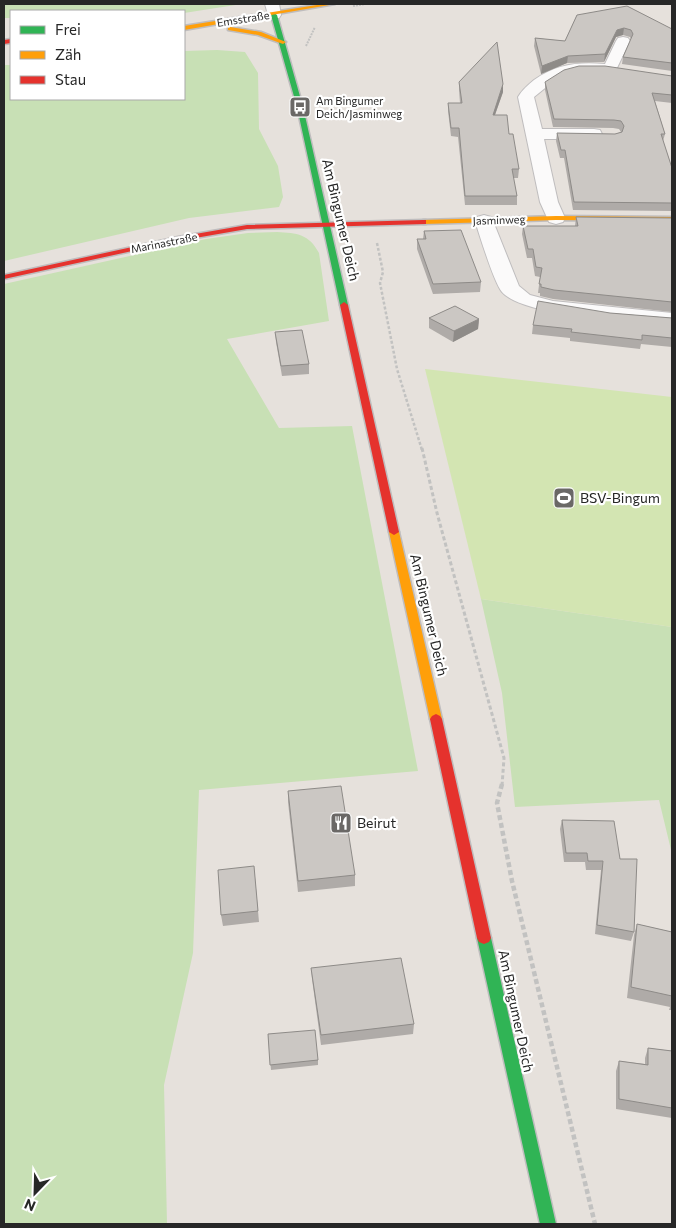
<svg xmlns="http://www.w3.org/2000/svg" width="676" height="1228" viewBox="0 0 676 1228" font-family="Commissioner,sans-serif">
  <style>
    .green { fill: #c8e0b5 }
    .pitch { fill: #d3e5b2 }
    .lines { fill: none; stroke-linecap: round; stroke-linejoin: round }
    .street-casing { stroke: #bfbdbe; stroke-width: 2 }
    .fast-casing { stroke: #bfbdbe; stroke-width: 3 }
    .slow-casing { stroke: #bfbdbe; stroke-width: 3 }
    .jam-casing { stroke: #bfbdbe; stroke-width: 3 }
    .path-far3 { stroke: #c2c2c1; stroke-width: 2; stroke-dasharray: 2 1; stroke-linecap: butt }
    .path-far2 { stroke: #c2c2c1; stroke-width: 2.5; stroke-dasharray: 3 2; stroke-linecap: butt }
    .path-far1 { stroke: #c2c2c1; stroke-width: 3; stroke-dasharray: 4 2.5; stroke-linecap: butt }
    .path { stroke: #c2c2c1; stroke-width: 4.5; stroke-dasharray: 5 3; stroke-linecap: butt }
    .street { fill: #fbfafa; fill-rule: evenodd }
    .fast { fill: #30b455; fill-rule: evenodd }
    .slow { fill: #ff9f0a; fill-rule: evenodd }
    .jam { fill: #e5322d; fill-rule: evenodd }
    .wall { fill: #afaba8 }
    .shaded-wall { fill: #8e8b88 }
    .building { fill: #cbc7c3; stroke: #8e8b88 }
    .labels { text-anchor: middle; stroke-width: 4.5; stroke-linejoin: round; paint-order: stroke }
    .far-street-label { font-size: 11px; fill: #272727; stroke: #fff }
    .far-poi-label { font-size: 11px; fill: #272727; stroke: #fff; text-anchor: start }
    .street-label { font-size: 14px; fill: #272727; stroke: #fff }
    .poi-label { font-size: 14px; fill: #272727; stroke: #fff; text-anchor: start }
  </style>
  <rect width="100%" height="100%" fill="#e6e1dc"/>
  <g class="green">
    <path d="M4,4h238l-58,9v-2h-173v7h-7z"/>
    <path d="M217,50l28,2 13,21 1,56 19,37 5,31 -4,10 -90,11 -185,43v-196h7v34h173v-48z"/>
    <path d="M277,232c20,1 32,2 42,21l10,68 -102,18 52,89 73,-2 66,345 -219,19 -6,163 -29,132 3,139h-163v-940l202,-45 42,-6z"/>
    <path d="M481,599l191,28v227l-13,-54 -144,7 -13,-114z"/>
  </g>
  <path class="pitch" d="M425,369l247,28v230l-191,-28z"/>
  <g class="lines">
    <g class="street-casing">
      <g id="street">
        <path d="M265,4h14l2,11 -2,3h-10z"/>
        <path d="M623,37l5,1 2,3 -15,31 -46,1 -14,7 -21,17 8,32h52l6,1 2,4 -2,4 -6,1h-50l14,63 7,16 -2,4 -7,2 -7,-2 -9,-20 -22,-105c4,-7 10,-12 16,-17 23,-16 43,-18 71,-16l11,-23 2,-3z"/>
        <path d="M484,215l7,2 2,4 26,65 11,9 23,6 119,12v12c-35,-3 -148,-8 -170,-33 -8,-9 -22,-56 -27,-71l2,-4z"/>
      </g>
    </g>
    <g class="fast-casing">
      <g id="fast">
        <path d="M274,13l3,2 26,92 45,198 -4,3 -4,-3 -43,-198 -26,-92z"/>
        <path d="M484,932l5,2 2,4 65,286h-16l-63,-286 2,-4z"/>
      </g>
    </g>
    <g class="slow-casing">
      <g id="slow">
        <path d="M323,4h12l-151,26v-4z"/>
        <path d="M230,27l31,5 25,10 -3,2 -25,-9 -30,-5v-2z"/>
        <path d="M556,216l116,1v4l-116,-1 -133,4 -4,-2 4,-2z"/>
        <path d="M394,529l5,3 43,187 -2,3h-8l-2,-3 -41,-187z"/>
      </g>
    </g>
    <g class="jam-casing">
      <g id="jam">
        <path d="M11,39v4l-7,1v-4z"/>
        <path d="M423,220h3v4l-179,5 -69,12 -174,38v-4l174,-38 69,-12z"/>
        <path d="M344,302l4,3 51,227 -5,3 -5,-3 -49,-227z"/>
        <path d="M436,714l4,2 2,3 49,219 -2,4 -5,2 -5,-2 -2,-4 -47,-219 2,-3z"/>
      </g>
    </g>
    <g class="path-far3">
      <path d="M353,6l12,-2"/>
      <path d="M306,46l9,-19"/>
    </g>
    <path class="path-far2" d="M377,243l6,29 -3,11 17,86 25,81"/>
    <path class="path-far1" d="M422,448l15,65 67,245 -2,28"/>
    <path class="path" d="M502,784l-5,19 15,78 83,343"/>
    <use href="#street" class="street"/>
    <use href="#fast" class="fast"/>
    <use href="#slow" class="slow"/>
    <use href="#jam" class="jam"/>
  </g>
  <g class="wall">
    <path d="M577,15l95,14v42l-50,-7 1,-7 8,-18 -1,-2 -7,-2 -7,2 -12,25 -37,1 -26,11 -7,-28 1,-8 30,3z"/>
    <path d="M672,76v27l-17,-2 10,33 -2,7 9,27v43l-99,-1 -9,-52h-4l-4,-17 1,-8 58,1 6,-2 -2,-3 -6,-1 -60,-1 -8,-37v-8z"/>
    <path d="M459,82l44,2v8l-8,23 14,19 10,35 -1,9h-5l4,18v9h-52l-7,-68 -7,-1 -3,-25v-8h12l-1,-13z"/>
    <path d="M576,217l96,1v94l-119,-13 -13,-3v-3h-2l2,-16 -5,-1 -3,-18h-5l-5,-24 1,-8h52z"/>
    <path d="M424,231l57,51 -1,10 -47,2 -16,-45v-10h6z"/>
    <path d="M610,313l62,5v29l-31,-3 -1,5 -70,-8v-3l-38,-4 1,-9z"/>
    <path d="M429,318l50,1 -1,10 -25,13 -24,-14z"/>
    <path d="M275,332l34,32v10l-27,2 -6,-34z"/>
    <path d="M288,791l67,84v11l-57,6 -10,-90z"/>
    <path d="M562,820l58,39 14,73 -3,9 -36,-7 6,-64h-15l-1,-8h-21l-4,-33z"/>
    <path d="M254,866l5,56 -36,4 -2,-11z"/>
    <path d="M637,924l35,8v78h-3l1,-3 -43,-9 7,-63z"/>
    <path d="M311,968l103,56 -1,10 -92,11 -9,-66z"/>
    <path d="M268,1034l50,26v5l-47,5z"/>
    <path d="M648,1048l24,3v67l-56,-9v-38l3,-10 26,3v-6z"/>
  </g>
  <g class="shaded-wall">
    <path d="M624,28l-1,7 -7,2 -12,25 1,-8 12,-24z"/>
    <path d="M568,56l-1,7 -26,11 1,-8z"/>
    <path d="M503,84v8l-11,31 1,-8z"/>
    <path d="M479,319l-1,10 -25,13 1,-11z"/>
  </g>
  <g class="building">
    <path d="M627,6l45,23v34l-49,-6 10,-23 -2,-4 -7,-2 -7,2 -12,24 -37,2 -26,10 -7,-28 30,3 12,-26z"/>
    <path d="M497,42l6,42 -10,31h14l2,19h4l6,35h-7l5,27h-52l-6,-68h-8l-3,-25h14l-3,-21z"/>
    <path d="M579,66h26l67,10v19l-20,-2 13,41h-4l11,34v35l-98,-1 -9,-52h-4l-4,-17 58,1 7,-2 2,-6 -3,-5 -7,-1 -60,-1 -9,-37 19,-12z"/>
    <path d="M576,217l96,1v84l-118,-12 -13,-3v-3h-2l3,-16 -6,-1 -3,-18h-5l-5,-23h55z"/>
    <path d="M461,230l20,52 -48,2 -16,-45h9l-2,-8z"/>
    <path d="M538,301l72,12 62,5v20l-30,-3v5l-71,-8 1,-3 -39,-4z"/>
    <path d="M455,306l24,13 -25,12 -25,-13z"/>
    <path d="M302,330l7,34 -28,2 -6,-34z"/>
    <path d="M341,786l14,89 -57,6 -10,-90z"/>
    <path d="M562,820l52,1 6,38h17l-3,73 -37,-7 6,-64h-15l-1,-8h-21z"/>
    <path d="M254,866l4,45 -37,4 -3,-45z"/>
    <path d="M637,924l35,8v64l-41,-9z"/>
    <path d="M401,958l13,66 -93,11 -10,-67z"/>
    <path d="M315,1030l3,30 -48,5 -2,-31z"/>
    <path d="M648,1048l24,3v57l-53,-9v-38l29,4z"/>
  </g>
  <defs>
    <g id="bus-square" transform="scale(1.125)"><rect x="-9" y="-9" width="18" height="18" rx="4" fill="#6a6866" stroke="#fff"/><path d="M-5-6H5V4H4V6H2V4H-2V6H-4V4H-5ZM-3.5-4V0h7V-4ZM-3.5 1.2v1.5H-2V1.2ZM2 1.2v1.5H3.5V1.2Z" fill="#fff"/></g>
    <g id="stadium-square" transform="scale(1.125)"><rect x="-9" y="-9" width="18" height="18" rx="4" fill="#6a6866" stroke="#fff"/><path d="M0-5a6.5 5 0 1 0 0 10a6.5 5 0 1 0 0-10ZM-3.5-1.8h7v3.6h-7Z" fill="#fff"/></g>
    <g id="restaurant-square" transform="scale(1.125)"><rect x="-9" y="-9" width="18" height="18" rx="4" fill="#6a6866" stroke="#fff"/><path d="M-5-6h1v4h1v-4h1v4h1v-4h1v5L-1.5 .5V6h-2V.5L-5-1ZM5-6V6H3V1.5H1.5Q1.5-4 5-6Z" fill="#fff"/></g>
  </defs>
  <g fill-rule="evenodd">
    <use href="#bus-square" x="300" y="107"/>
    <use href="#stadium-square" x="564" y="498"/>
    <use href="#restaurant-square" x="341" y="823"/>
  </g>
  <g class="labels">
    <g class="far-street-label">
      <text transform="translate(243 19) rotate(-9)" y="4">Emsstraße</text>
      <text transform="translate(499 220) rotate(-2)" y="4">Jasminweg</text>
      <text transform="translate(164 243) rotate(-11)" y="4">Marinastraße</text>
    </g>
    <g class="far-poi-label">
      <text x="316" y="105">Am Bingumer<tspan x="316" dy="13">Deich/Jasminweg</tspan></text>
    </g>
    <g class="street-label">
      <text transform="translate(341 220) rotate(77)" y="5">Am Bingumer Deich</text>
      <text transform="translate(429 615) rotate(77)" y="5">Am Bingumer Deich</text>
      <text transform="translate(516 1011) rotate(78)" y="5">Am Bingumer Deich</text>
    </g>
    <g class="poi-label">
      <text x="580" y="503">BSV-Bingum</text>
      <text x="357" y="828">Beirut</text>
    </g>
  </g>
  <rect width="676" height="1228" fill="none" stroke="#272727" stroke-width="10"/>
  <rect x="10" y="10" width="175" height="90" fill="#ffffff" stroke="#a9a9a9"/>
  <rect x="20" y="26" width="25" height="8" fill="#30b455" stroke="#a9a9a9"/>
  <text x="55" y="35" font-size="15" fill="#272727">Frei</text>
  <rect x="20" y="51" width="25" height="8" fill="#ff9f0a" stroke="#a9a9a9"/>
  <text x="55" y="60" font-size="15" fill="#272727">Zäh</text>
  <rect x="20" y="76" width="25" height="8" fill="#e5322d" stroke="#a9a9a9"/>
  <text x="55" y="85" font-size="15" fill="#272727">Stau</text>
  <g transform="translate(35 1193) rotate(203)" stroke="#ffffff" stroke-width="4" paint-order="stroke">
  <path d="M0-4L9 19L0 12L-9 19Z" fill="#272727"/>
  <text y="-8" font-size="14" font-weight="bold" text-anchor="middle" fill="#272727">N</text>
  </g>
</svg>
